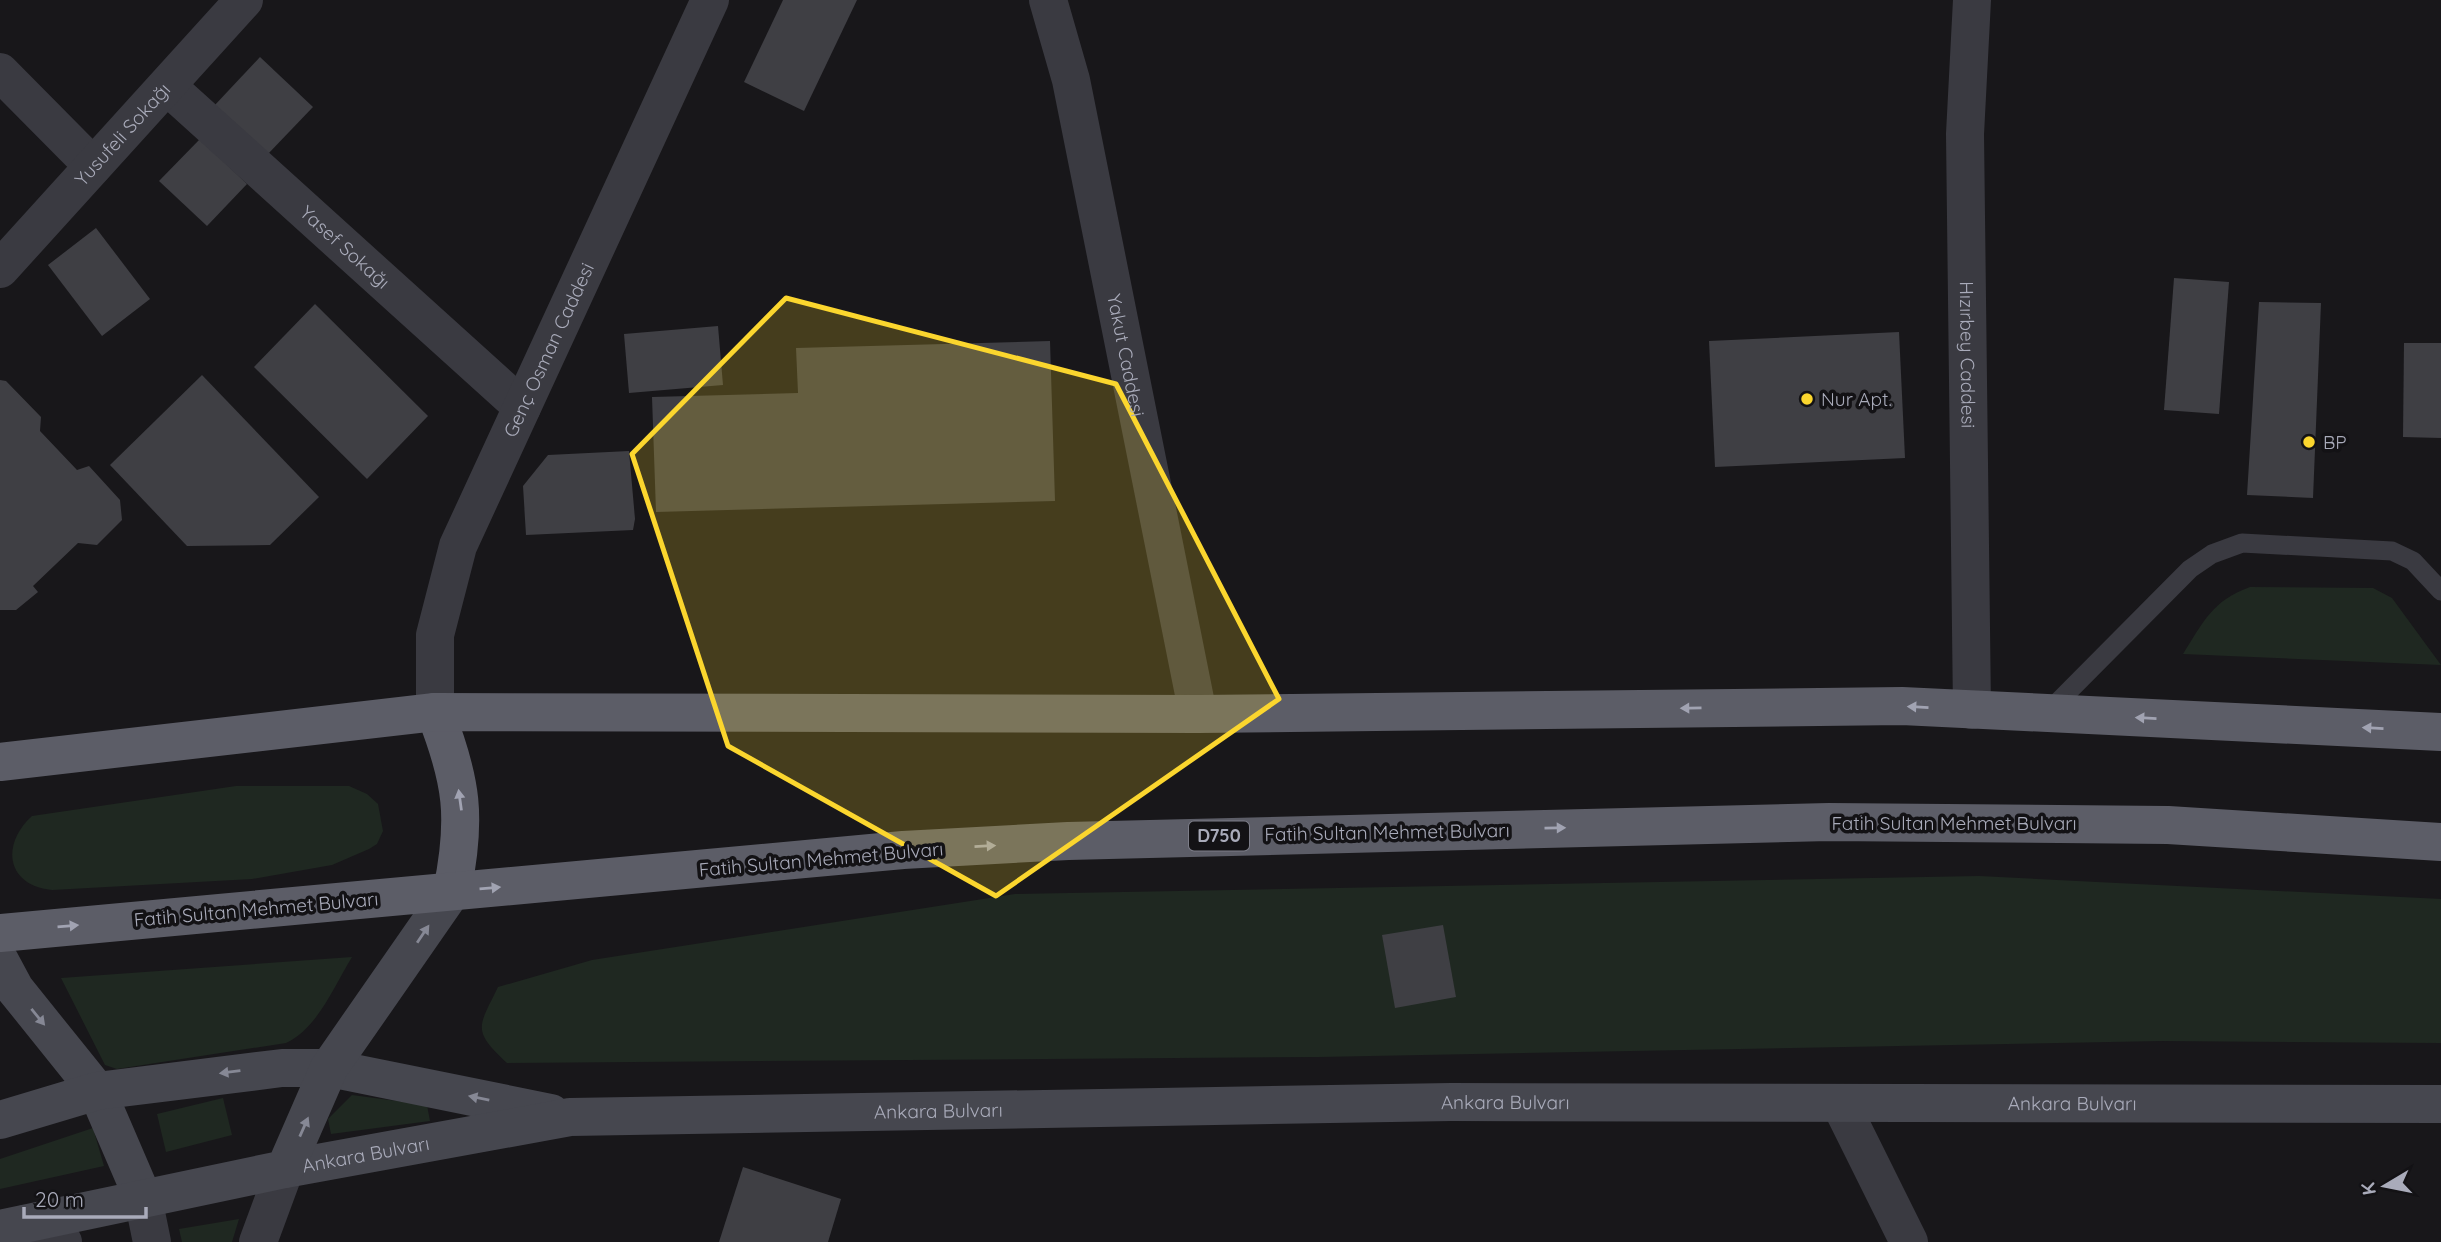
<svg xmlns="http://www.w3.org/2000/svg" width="2441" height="1242" viewBox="0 0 2441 1242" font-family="Quicksand,sans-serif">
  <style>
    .green { fill: #1f2821 }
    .building { fill: #3f3f44 }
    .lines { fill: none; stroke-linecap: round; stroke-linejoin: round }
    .service { stroke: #3a3a41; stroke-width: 19 }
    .minor { stroke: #3a3a41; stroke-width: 38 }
    .tertiary { stroke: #3a3a41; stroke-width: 38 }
    .secondary { stroke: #46474f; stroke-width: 38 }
    .trunk { stroke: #5c5d67; stroke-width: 38 }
    .oneway { fill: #a1a3b2 }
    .oneway2 { fill: #868895 }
    .marked { fill: #fbd62e; fill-opacity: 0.2; stroke: #fbd62e; stroke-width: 5; stroke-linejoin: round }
    .poi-dot { fill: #fbd62e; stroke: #131215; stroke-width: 2.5 }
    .labels { text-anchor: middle; stroke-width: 7; stroke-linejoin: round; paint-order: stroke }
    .shield { fill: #131215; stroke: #7c7d88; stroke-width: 2 }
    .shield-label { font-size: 18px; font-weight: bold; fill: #a9abba }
    .street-label { font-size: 19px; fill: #a9abba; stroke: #131215 }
    .poi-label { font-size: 19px; fill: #a9abba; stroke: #131215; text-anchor: start }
  </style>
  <rect width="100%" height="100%" fill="#18171a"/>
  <g class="green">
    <path d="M2250,587l123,1 19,10 49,67 -258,-11c21,-33 29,-53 67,-67z"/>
    <path d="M236,786h113l18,8 11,10 5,27 -6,13 -8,5 -37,16 -80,14 -200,11c-45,-4 -52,-45 -20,-74z"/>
    <path d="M1979,876l462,23v144l-280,-2 -842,16 -812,6c-35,-33 -29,-35 -9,-76l94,-27 423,-66z"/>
    <path d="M352,957c-18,29 -34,71 -66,86l-169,26 -12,-4 -44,-87z"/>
    <path d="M352,1095l75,10 3,16 -99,13 -3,-15z"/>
    <path d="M223,1098l9,37 -66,17 -9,-38z"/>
    <path d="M93,1128l11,38 -104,23v-30z"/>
    <path d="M239,1219l-7,23h-50l-3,-13z"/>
  </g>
  <g class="building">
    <path d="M783,0h74l-53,111 -60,-29z"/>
    <path d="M260,57l53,50 -46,48 -53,-49z"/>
    <path d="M200,139l47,45 -40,42 -48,-45z"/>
    <path d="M96,228l54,71 -48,37 -54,-71z"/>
    <path d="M2174,278l55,4 -10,132 -55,-4z"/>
    <path d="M2259,302l62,1 -8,195 -66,-3z"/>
    <path d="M315,304l113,112 -61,63 -113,-112z"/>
    <path d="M718,326l5,59 -94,8 -5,-59z"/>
    <path d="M1899,332l6,126 -190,9 -6,-126z"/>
    <path d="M1050,341l5,160 -399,11 -4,-115 146,-4 -2,-45z"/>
    <path d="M2404,343h37v95l-38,-1z"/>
    <path d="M202,375l117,122 -49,48 -83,1 -77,-81z"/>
    <path d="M0,380l6,1 35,36 -1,14 37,39 12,-4 31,34 2,20 -25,25 -19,-2 -45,43 5,6 -22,18h-16z"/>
    <path d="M629,451l6,68 -2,11 -107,5 -3,-49 25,-31z"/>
    <path d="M1443,925l13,72 -61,11 -13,-73z"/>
    <path d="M743,1167l98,32 -13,43h-109z"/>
  </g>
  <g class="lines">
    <path class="service" d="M2047,713l143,-144 22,-15 30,-11 150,8 21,10 28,30"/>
    <g class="minor">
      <path d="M0,72l93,94"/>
      <path id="s1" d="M167,86l355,321"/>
      <path id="s2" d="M0,269l244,-269"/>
    </g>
    <g class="tertiary">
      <path id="s3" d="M1048,0l23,80 127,634"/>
      <path id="s4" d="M1972,0l-7,134 7,576"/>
      <path id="s5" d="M435,712v-77l23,-89 252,-546"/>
      <path d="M1840,1103l69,139"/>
      <path d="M143,1198l9,44"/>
      <path d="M25,1224l38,18"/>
      <path d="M258,1242l27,-73"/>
    </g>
    <g class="secondary">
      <path d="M0,961l15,28 82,102 46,107"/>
      <path d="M0,1120l97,-29 185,-23h47l222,45"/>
      <path id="s6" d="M285,1169l285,-52 881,-15 990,2"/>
      <path d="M0,1229l285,-60 44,-101 123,-177"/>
    </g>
    <g class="trunk">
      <path d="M435,712c27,69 32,106 17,179"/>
      <path d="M0,762l435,-50 763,2 704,-8 539,26"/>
      <path d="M0,933l903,-83 165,-9 761,-19 339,3 273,17"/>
    </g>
  </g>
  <defs><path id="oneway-solid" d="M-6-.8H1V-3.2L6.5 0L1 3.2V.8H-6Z" transform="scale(1.75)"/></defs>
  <g class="oneway">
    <use href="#oneway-solid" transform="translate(1918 707) rotate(-177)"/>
    <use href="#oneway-solid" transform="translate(1691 708) rotate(179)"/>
    <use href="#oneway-solid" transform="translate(2146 718) rotate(-177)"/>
    <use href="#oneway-solid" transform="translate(2373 728) rotate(-177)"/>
    <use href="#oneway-solid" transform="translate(460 800) rotate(-98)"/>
    <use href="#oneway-solid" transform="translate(1555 828) rotate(-1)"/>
    <use href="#oneway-solid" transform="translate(985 846) rotate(-3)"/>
    <use href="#oneway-solid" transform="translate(490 888) rotate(-5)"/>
    <use href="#oneway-solid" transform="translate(68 926) rotate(-5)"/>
  </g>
  <g class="oneway2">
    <use href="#oneway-solid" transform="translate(423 934) rotate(-56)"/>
    <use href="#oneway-solid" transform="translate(38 1017) rotate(51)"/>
    <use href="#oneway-solid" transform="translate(230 1072) rotate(173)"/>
    <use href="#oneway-solid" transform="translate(479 1098) rotate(-169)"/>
    <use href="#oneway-solid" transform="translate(304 1127) rotate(-66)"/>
  </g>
  <path class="marked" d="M786,298l330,86 163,315 -283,197 -268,-150 -96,-292z"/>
  <g class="poi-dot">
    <circle cx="1807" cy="399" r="7"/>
    <circle cx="2309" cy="442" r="7"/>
  </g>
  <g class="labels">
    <rect class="shield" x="1189" y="821.5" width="60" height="29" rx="5"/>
    <g class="shield-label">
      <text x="1219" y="842">D750</text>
    </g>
    <g class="street-label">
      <text dy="7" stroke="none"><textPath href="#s2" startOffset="182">Yusufeli Sokağı</textPath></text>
      <text dy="7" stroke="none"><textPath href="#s1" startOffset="240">Yasef Sokağı</textPath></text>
      <text dy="7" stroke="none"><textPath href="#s5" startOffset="385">Genç Osman Caddesi</textPath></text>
      <text dy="7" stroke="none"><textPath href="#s4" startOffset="355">Hızırbey Caddesi</textPath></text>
      <text dy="7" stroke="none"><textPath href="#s3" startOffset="364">Yakut Caddesi</textPath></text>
      <text x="1954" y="830">Fatih Sultan Mehmet Bulvarı</text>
      <text transform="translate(1387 832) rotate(-1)" y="7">Fatih Sultan Mehmet Bulvarı</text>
      <text transform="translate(821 859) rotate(-5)" y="7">Fatih Sultan Mehmet Bulvarı</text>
      <text transform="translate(256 909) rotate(-5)" y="7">Fatih Sultan Mehmet Bulvarı</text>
      <text dy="7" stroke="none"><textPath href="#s6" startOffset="1792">Ankara Bulvarı</textPath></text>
      <text dy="7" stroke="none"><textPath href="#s6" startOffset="1225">Ankara Bulvarı</textPath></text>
      <text dy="7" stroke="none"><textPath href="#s6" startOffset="658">Ankara Bulvarı</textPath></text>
      <text dy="7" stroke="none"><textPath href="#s6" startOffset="82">Ankara Bulvarı</textPath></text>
    </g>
    <g class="poi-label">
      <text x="1821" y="406">Nur Apt.</text>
      <text x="2323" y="449">BP</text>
    </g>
  </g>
  <g transform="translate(2385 1186) rotate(260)" stroke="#131215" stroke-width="5" paint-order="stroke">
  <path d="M0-5L12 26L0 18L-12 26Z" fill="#a9abba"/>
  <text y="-10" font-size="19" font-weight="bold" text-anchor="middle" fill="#a9abba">K</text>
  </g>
  <path d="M24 1207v10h122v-10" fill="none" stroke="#a9abba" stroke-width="3.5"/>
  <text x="35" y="1207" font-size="21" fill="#a9abba" stroke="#131215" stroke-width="5" paint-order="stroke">20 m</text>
</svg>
